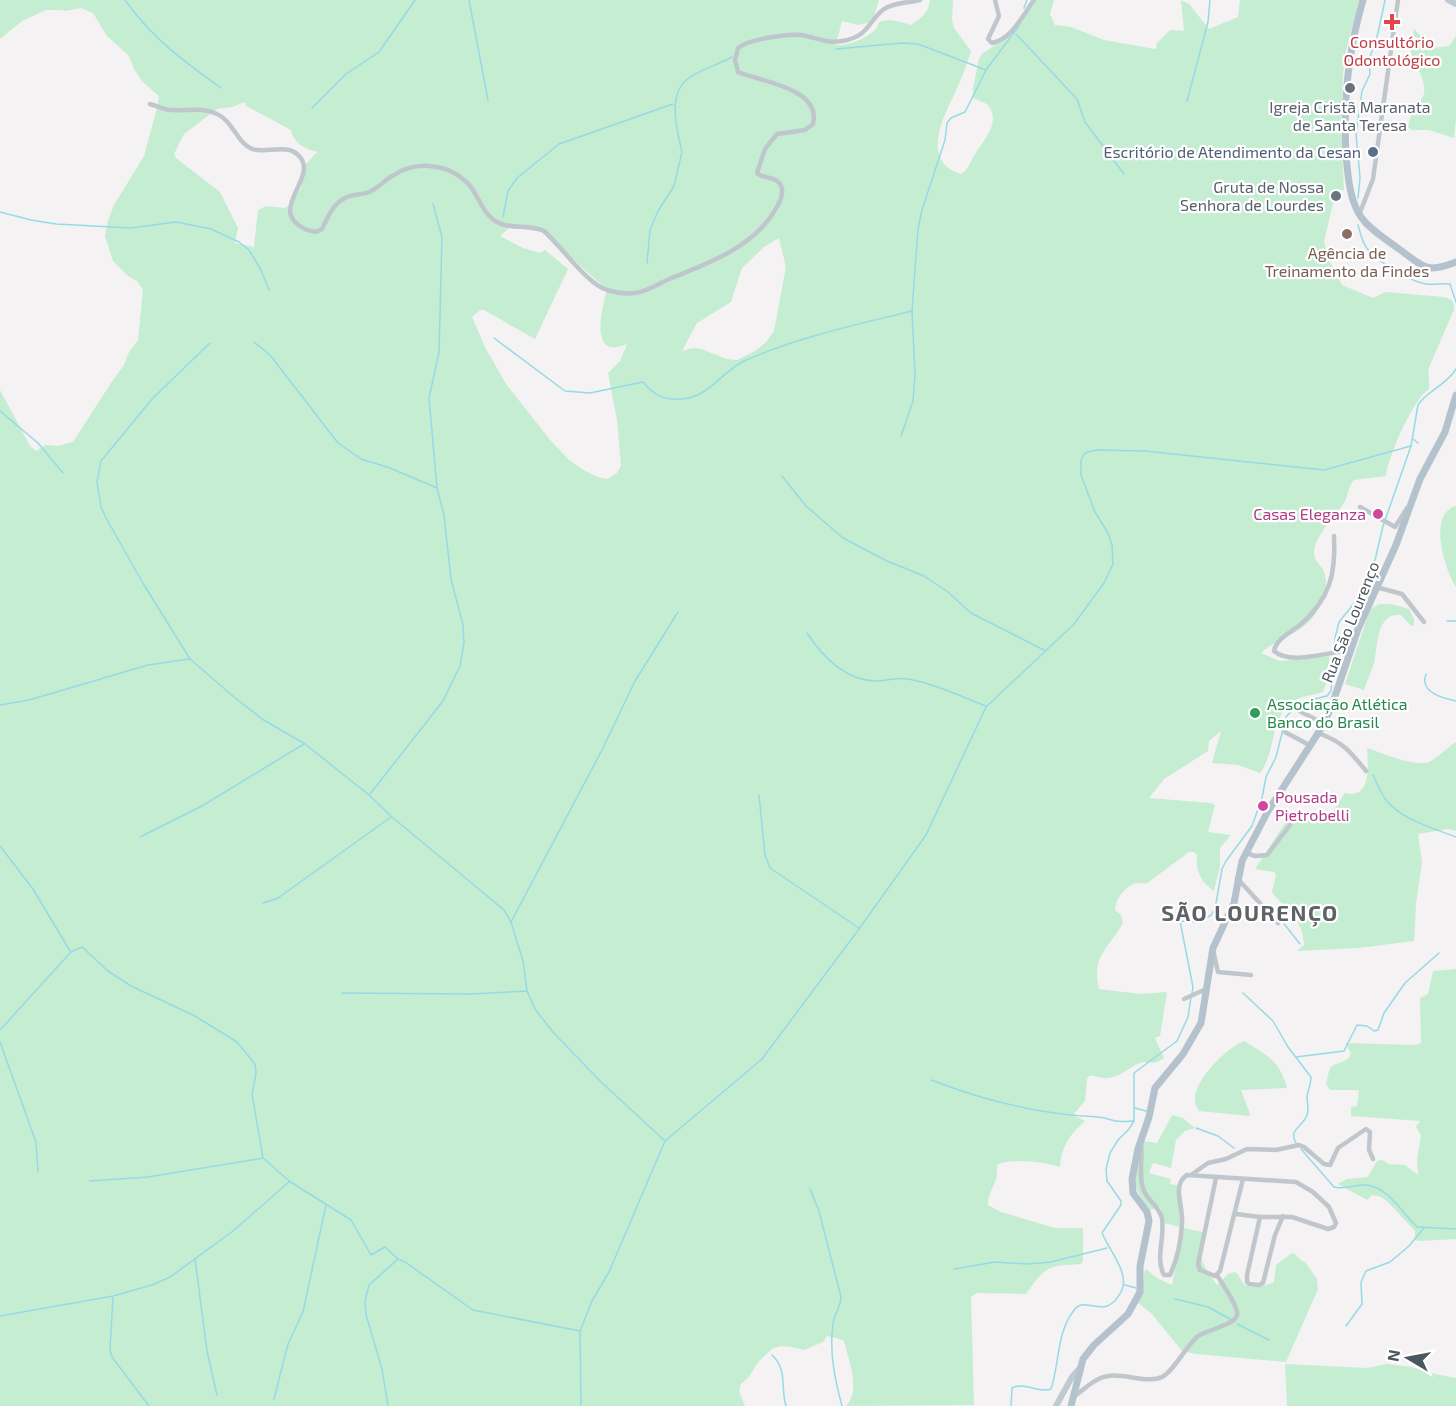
<svg xmlns="http://www.w3.org/2000/svg" width="1456" height="1406" viewBox="0 0 1456 1406" font-family="'Exo 2',sans-serif">
  <style>
    .green { fill: #c5edd2; fill-rule: evenodd }
    .lines { fill: none; stroke-linecap: round; stroke-linejoin: round }
    .stream { stroke: #96dae6; stroke-width: 1.5 }
    .street { stroke: #bfc7cd; stroke-width: 4.5 }
    .secondary { stroke: #bfc9d1; stroke-width: 6 }
    .primary { stroke: #b4c2ce; stroke-width: 7 }
    .health-dot { fill: #e0444e; stroke: #fff; stroke-width: 2 }
    .worship-dot { fill: #6b7280; stroke: #fff; stroke-width: 2 }
    .service-dot { fill: #5c6f8a; stroke: #fff; stroke-width: 2 }
    .education-dot { fill: #8d6e63; stroke: #fff; stroke-width: 2 }
    .hotel-dot { fill: #d1479c; stroke: #fff; stroke-width: 2 }
    .leisure-dot { fill: #2e9e5b; stroke: #fff; stroke-width: 2 }
    .labels { text-anchor: middle; stroke-width: 4.5; stroke-linejoin: round; paint-order: stroke }
    .health-label { font-size: 16px; fill: #be3a42; stroke: #fff }
    .worship-label { font-size: 16px; fill: #5b616d; stroke: #fff }
    .service-label { font-size: 16px; fill: #4e5e75; stroke: #fff; text-anchor: end }
    .education-label { font-size: 16px; fill: #785e54; stroke: #fff }
    .hotel-label { font-size: 16px; fill: #b23c85; stroke: #fff; text-anchor: end }
    .street-label { font-size: 16px; fill: #4b565e; stroke: #fff }
    .leisure-label { font-size: 16px; fill: #27864d; stroke: #fff; text-anchor: start }
    .district-label { font-size: 22px; font-weight: bold; letter-spacing: 1.5px; fill: #5f6266; stroke: #fff }
  </style>
  <rect width="100%" height="100%" fill="#f4f2f2"/>
  <g class="green">
    <path d="M0,0h879l-7,22 -14,3 -16,-4 -6,24c13,1 31,-7 40,-16 4,-5 -1,-5 6,-8 8,-2 21,1 29,4 10,-7 18,-12 19,-25h23l-1,20 2,8 17,23c-5,15 -10,30 -17,44 -12,24 -33,67 7,79 8,-5 8,-10 13,-18 8,-14 26,-31 16,-48 -3,-6 -11,-7 -17,-10v-10l6,-29 4,-6 20,-13 33,-40h18l-4,14 5,11 16,2 33,13 51,9 2,-1 -1,-4 14,-14 14,1 -3,-31 8,4 20,25 29,-12 2,-17h119l-14,55 -2,20 -2,48 3,67h-8l-12,52 6,20 12,23 31,13 12,-6 59,5 8,3 2,5v5l-25,57c-2,7 1,14 0,22 -16,10 -41,68 -43,87l-32,4c-6,6 -5,13 -9,21 -8,14 -30,34 -31,51 0,8 4,10 8,16 9,15 1,34 -8,48 -13,18 -37,22 -53,37l19,8 49,-5 1,17 -7,19c-9,3 -24,4 -31,10 -22,16 -16,50 -32,71l-22,-8 -26,-2 9,-32 -12,10 -1,10 -44,28 -15,19 62,5 4,2 -7,27 23,3 -11,13v18l-6,25c-14,-10 -18,-19 -17,-36l-3,-3h-5l-43,32c-14,-6 -30,11 -31,26l6,5 2,8c-14,25 -32,33 -24,66l41,5 27,-2 -7,44 -5,2 9,20c-12,9 -16,1 -27,6 -9,5 -18,13 -29,14 -7,1 -12,-3 -19,-2l-2,3 -2,22 -12,14 12,6c-15,13 -24,26 -25,46 -16,-5 -47,-9 -62,-3 -2,3 -1,7 -1,10 -1,11 -10,20 -9,31l13,7 54,16h28v33l-2,3c-35,2 -35,2 -55,30l-49,-1 -6,4 3,108 -128,1c15,-17 3,-43 -1,-62l-2,-4 -16,-4 -4,6 -19,8 -13,-3 -11,-1 -8,3 -14,13 -9,15 -8,7 -2,7 6,15h-745v-1016l30,56 6,5 10,-6 11,1 16,-4 38,-59 13,-18 5,-13 9,-12 5,-50 -5,-8 -10,-6 -15,-15 -8,-25 3,-15 6,-16 30,-49 13,-48 2,-12 -17,-15 -8,-12 -5,-13 -22,-20 -14,-23 -12,-5 -16,3 -4,-1h-15l-24,11 -22,18zM245,102l1,4 45,24c3,14 13,18 26,22l-13,14 -3,22 -11,17 -5,3 -19,-2 -8,4 -4,37 -19,-4 3,-15 -18,-36 -44,-34 -2,-4 10,-20 33,-25 15,-2zM510,227l33,5 64,58c-5,18 -19,71 20,54l-7,17 -12,12 9,47 4,46 -4,7 -10,6 -9,-2 -13,-6 -16,-11 -18,-19 -45,-57 -21,-37 -13,-30 8,-7h4l51,29 33,-70 -23,-19 -5,3 -17,-5 -23,-12zM779,238l7,29 -12,64 -8,11 -11,9 -18,9 -10,-1 -26,-10 -8,-1 -11,3 15,-28 34,-21 11,-34 22,-21z"/>
    <path d="M1414,29l18,19 17,-2 7,-10v83l-2,19 -25,-8h-17l-4,-3 5,-20c26,-15 0,-40 -3,-59 0,-6 3,-14 4,-19z"/>
    <path d="M1456,506v81c-11,-16 -29,-74 0,-81z"/>
    <path d="M1380,604h11l18,5 5,10v6l-3,1 -10,-11c-25,-3 -23,31 -27,48 -3,9 -7,18 -10,27l-19,-6 25,-75z"/>
    <path d="M1456,742v89l-8,-2 -30,5 4,28 -6,42 -2,37 -55,7 -62,3 7,-6c0,-24 -19,-36 -32,-53l4,-17 -2,-3 -19,-3 38,-58 8,5 26,5 18,-28c27,7 23,-28 22,-45 16,5 46,19 62,14 4,-1 22,-17 27,-20z"/>
    <path d="M1456,969v270l-36,2 -5,-1v-9l-28,-30 -6,-4 -9,-2 -5,5 -29,-16 9,-5 21,-2 9,-16 5,-1 7,4 16,1 13,10 -1,-15 4,-25 -5,-8 4,-6 -69,-5v-9l6,-1 2,-16h-29l-4,-6c6,-27 5,-14 23,-26l2,-5 -6,-10 70,2 6,-2 -1,-45 8,-4 5,-23z"/>
    <path d="M1244,1041c23,14 36,20 43,47l-46,2 9,24 -1,2 -50,-5c-1,-3 -3,-5 -4,-9 -3,-20 31,-54 49,-61z"/>
    <path d="M1172,1115l11,3 12,10 -10,3 -9,9 -5,28 -18,-5 -4,10 22,6 -1,5 10,2 4,28 -1,14 20,4c-6,26 -1,32 14,53l11,-11 7,-2c5,3 5,8 9,12 7,6 23,2 30,-2l2,-17 16,-12 3,1 7,7 3,1 12,17 1,10 -32,73 -90,-8 -14,-3 -31,-38 -13,-10 4,-10 2,-21 2,-3 11,9 15,7 11,-57 -18,-5 -5,-16 -10,3c-23,-28 -16,-37 -6,-69l13,2z"/>
    <path d="M1285,1364l83,4 19,-4 25,3 18,6 26,5v28h-169z"/>
  </g>
  <g class="lines">
    <g class="stream">
      <path d="M125,0c28,39 57,60 96,88"/>
      <path d="M469,0l19,100"/>
      <path d="M1024,8l3,-8"/>
      <path d="M1016,34l61,65 8,23 39,52"/>
      <path d="M836,49l66,-6 16,1 68,26"/>
      <path d="M1187,101l21,-79 2,-22"/>
      <path d="M312,108l34,-34 33,-22 36,-52"/>
      <path d="M1358,198l2,-20 -4,-44 6,-43 8,-17 -1,-14 9,-27 7,-33"/>
      <path d="M0,212l31,8 25,4 75,4 45,-6 35,7 28,13 10,8 12,20 8,20"/>
      <path d="M503,217l5,-26 9,-13 42,-34 114,-40"/>
      <path d="M1358,225c2,7 4,16 8,22 10,14 43,34 60,37 8,1 16,-1 24,0l6,18"/>
      <path d="M647,263l3,-33 8,-19 16,-25 8,-34c-5,-22 -16,-59 8,-75 13,-8 29,-13 42,-20"/>
      <path d="M494,338l71,53 25,2 53,-11c12,15 25,20 45,16 24,-5 35,-27 56,-37 54,-24 111,-36 168,-50"/>
      <path d="M254,342l16,13 68,88 23,16 29,9 47,20"/>
      <path d="M210,343l-57,55 -52,63 -4,21 4,25 5,11 38,67 46,74 44,38 28,22 43,25 64,51 23,22 112,93 7,12 12,39 4,30 8,18 17,22 48,50 64,59"/>
      <path d="M0,411l38,32 25,30"/>
      <path d="M901,436l12,-35 2,-26 -3,-64 6,-82 4,-19 23,-70 2,-17 4,-5 14,-6 21,-42 33,-44"/>
      <path d="M1413,439l5,4"/>
      <path d="M782,476l24,30 37,32 44,23 37,15 24,16 23,21 75,38"/>
      <path d="M1447,621h9"/>
      <path d="M807,633c15,23 39,48 69,48 10,0 21,-4 32,-2 27,5 52,17 78,27"/>
      <path d="M1335,651v-13l4,-16 21,-26 15,-36 8,-34 28,-80 7,-41c9,-15 28,-19 38,-36"/>
      <path d="M1426,674c-7,18 16,24 30,27"/>
      <path d="M0,705l29,-5 119,-35 41,-6"/>
      <path d="M1373,775c4,8 7,17 13,25 16,20 47,28 70,37"/>
      <path d="M370,794l73,-93 17,-35 4,-23 -1,-18 -12,-46 -7,-64 -7,-27 -8,-90 10,-46 3,-115 -9,-33"/>
      <path d="M759,795l6,60 5,13 89,60"/>
      <path d="M140,837l62,-31 102,-62"/>
      <path d="M0,846l33,43 37,62"/>
      <path d="M263,903l15,-5 113,-81"/>
      <path d="M1278,916l22,28"/>
      <path d="M511,922l91,-172 33,-69 43,-69"/>
      <path d="M342,993l127,1 58,-3"/>
      <path d="M1192,993l1,-6 -13,-66 20,1 11,-7 4,-6 7,-40 4,-8 26,-35 10,-28 4,-21 10,-20 10,-40 12,-14 29,-7 4,-5 4,-35"/>
      <path d="M1243,993l30,28 15,26 23,30c0,7 -3,13 -4,19 0,8 3,17 -2,23 -6,9 -16,12 -9,24"/>
      <path d="M0,1030l71,-78 11,-5 26,24 23,15 64,30 42,26 18,22 1,9 -4,21 11,64 26,23 62,39 20,35 14,-8 13,12 7,3 68,48 107,21"/>
      <path d="M0,1042l36,100 2,30"/>
      <path d="M1296,1057l48,-6 13,-26 10,1 7,5 4,-1 6,-17 21,-30 34,-30"/>
      <path d="M931,1080c52,20 111,35 167,37 6,0 11,3 18,4 6,1 12,0 18,0"/>
      <path d="M1135,1108l11,3"/>
      <path d="M1196,1128l22,8 16,12"/>
      <path d="M1301,1149l33,38c11,3 22,-3 33,-2 22,3 35,28 50,42l39,2"/>
      <path d="M90,1181l58,-4 115,-19"/>
      <path d="M810,1189l9,22 22,86c0,10 -7,17 -8,27 -4,28 2,56 9,82"/>
      <path d="M195,1259l12,92 10,44"/>
      <path d="M954,1269l41,-7 32,2 24,-2 56,-14"/>
      <path d="M1125,1285l11,3"/>
      <path d="M113,1297l-3,52 2,8 37,49"/>
      <path d="M1175,1299l33,8 22,12"/>
      <path d="M0,1316l113,-20 39,-11 18,-8 63,-46 56,-49"/>
      <path d="M1237,1324l32,16"/>
      <path d="M1346,1326l16,-22 -1,-22 5,-11 24,-9 19,-16 15,-18"/>
      <path d="M772,1355c16,15 8,31 14,51"/>
      <path d="M274,1399l14,-55 15,-32 23,-107"/>
      <path d="M388,1406l-6,-37 -16,-54 -1,-14 4,-16 29,-26"/>
      <path d="M581,1406l-1,-75 12,-30 17,-29 56,-131 97,-82 97,-130 67,-94 60,-128 88,-83 30,-41 9,-19 -1,-19 -4,-12 -13,-21 -14,-37v-15l4,-7 11,-3 49,1 179,19 87,-24"/>
      <path d="M1011,1406l1,-18c13,-7 26,6 39,1 9,-27 5,-57 24,-80 11,-14 30,13 46,-17 10,-17 -12,-42 -19,-59l19,-28v-4l-14,-20 -1,-12 4,-16 8,-13 11,-11 5,-8v-48l43,-32 11,-24 3,-20"/>
    </g>
    <g class="street">
      <path d="M995,0l4,16 -11,23 4,4c20,-4 31,-28 42,-43"/>
      <path d="M150,104c7,2 14,6 21,6 16,1 32,-3 46,4 16,7 20,29 35,35 14,5 36,-7 48,8 18,22 -34,53 5,72 7,3 12,4 17,0 6,-12 11,-26 25,-32 7,-3 15,-2 22,-5 9,-4 15,-11 23,-16 25,-17 60,-12 79,11 8,11 12,26 24,34 15,9 33,3 49,10 17,15 44,54 63,59 9,3 19,4 28,3 12,-1 23,-9 34,-14 38,-15 85,-32 106,-69 4,-6 8,-14 7,-21 -3,-14 -18,-9 -25,-16l8,-24 12,-15 28,-4 8,-6c9,-36 -54,-43 -75,-52l-3,-12 3,-12c10,-9 49,-14 63,-13 14,2 26,9 41,6 28,-5 25,-19 42,-32 10,-7 25,-6 36,-9"/>
      <path d="M1359,215l14,-36 25,-179"/>
      <path d="M1360,507l35,20 12,-19"/>
      <path d="M1334,536c2,38 -4,63 -34,89 -9,7 -24,14 -26,26 17,15 54,0 76,0"/>
      <path d="M1376,587l26,7 22,28"/>
      <path d="M1296,709l28,15"/>
      <path d="M1285,732l26,14"/>
      <path d="M1318,733c25,9 32,18 48,38"/>
      <path d="M1246,853l9,3 12,-1 23,-30"/>
      <path d="M1237,878l41,45"/>
      <path d="M1214,954l4,18 33,3"/>
      <path d="M1184,999l22,-10"/>
      <path d="M1141,1144c2,15 -3,34 3,47 5,11 16,16 18,28 3,18 -7,40 2,56h6c7,-15 11,-35 12,-51 2,-15 -11,-39 5,-49l109,7 17,10 16,15 7,16 -2,4 -6,2 -36,-12h-32l-24,-3"/>
      <path d="M1191,1175l17,-12 18,-4 21,-10 29,1 23,-5 5,2 20,17 6,1 8,-17 28,-19 4,3 -1,18 4,9"/>
      <path d="M1216,1178l-18,86 2,6 15,6 5,-5 23,-92"/>
      <path d="M1260,1217l-13,58v7l2,2 10,1 4,-2 12,-48 8,-19"/>
      <path d="M1073,1397c11,-7 21,-19 35,-21 16,-3 40,8 54,1 11,-5 24,-31 36,-41 9,-6 37,-11 39,-21 2,-8 -15,-31 -20,-40"/>
    </g>
    <g class="secondary">
      <path d="M1448,0l8,4"/>
      <path d="M1056,1406l16,-29 7,-8"/>
    </g>
    <g class="primary">
      <path d="M1363,0c-15,51 -20,102 -17,155 2,20 3,44 15,62 9,13 25,22 38,32 25,18 27,25 57,13"/>
      <path d="M1071,1406l12,-47 11,-14 34,-31 12,-22v-26l9,-45 -2,-9 -14,-19 -1,-14 6,-30 11,-32 6,-29 28,-34 18,-31 12,-75 21,-45 8,-42 26,-50 56,-87 9,-22 25,-73 38,-84 24,-66 25,-47 11,-37"/>
    </g>
  </g>
  <path class="health-dot" d="M1389 13h6v6h6v6h-6v6h-6v-6h-6v-6h6z"/>
  <g class="worship-dot">
    <circle cx="1350" cy="88" r="6"/>
    <circle cx="1336" cy="196" r="6"/>
  </g>
  <circle class="service-dot" cx="1373" cy="152" r="6"/>
  <circle class="education-dot" cx="1347" cy="234" r="6"/>
  <g class="hotel-dot">
    <circle cx="1378" cy="514" r="6"/>
    <circle cx="1263" cy="806" r="6"/>
  </g>
  <circle class="leisure-dot" cx="1255" cy="713" r="6"/>
  <g class="labels">
    <g class="health-label">
      <text x="1392" y="48">Consultório<tspan x="1392" dy="18">Odontológico</tspan></text>
    </g>
    <g class="worship-label">
      <text x="1350" y="113">Igreja Cristã Maranata<tspan x="1350" dy="18">de Santa Teresa</tspan></text>
      <text x="1324" y="193" text-anchor="end">Gruta de Nossa<tspan x="1324" dy="18">Senhora de Lourdes</tspan></text>
    </g>
    <g class="service-label">
      <text x="1361" y="158">Escritório de Atendimento da Cesan</text>
    </g>
    <g class="education-label">
      <text x="1347" y="259">Agência de<tspan x="1347" dy="18">Treinamento da Findes</tspan></text>
    </g>
    <g class="hotel-label">
      <text x="1366" y="520">Casas Eleganza</text>
      <text x="1275" y="803" text-anchor="start">Pousada<tspan x="1275" dy="18">Pietrobelli</tspan></text>
    </g>
    <g class="street-label">
      <text transform="translate(1350 622) rotate(-68)" y="6">Rua São Lourenço</text>
    </g>
    <g class="leisure-label">
      <text x="1267" y="710">Associação Atlética<tspan x="1267" dy="18">Banco do Brasil</tspan></text>
    </g>
    <g class="district-label">
      <text x="1250" y="921">SÃO LOURENÇO</text>
    </g>
  </g>
  <g transform="translate(1408 1358) rotate(280)" stroke="#ffffff" stroke-width="4.5" paint-order="stroke">
  <path d="M0-4.5L10 22L0 15L-10 22Z" fill="#4b565e"/>
  <text y="-9" font-size="16" font-weight="bold" text-anchor="middle" fill="#4b565e">N</text>
  </g>
</svg>
